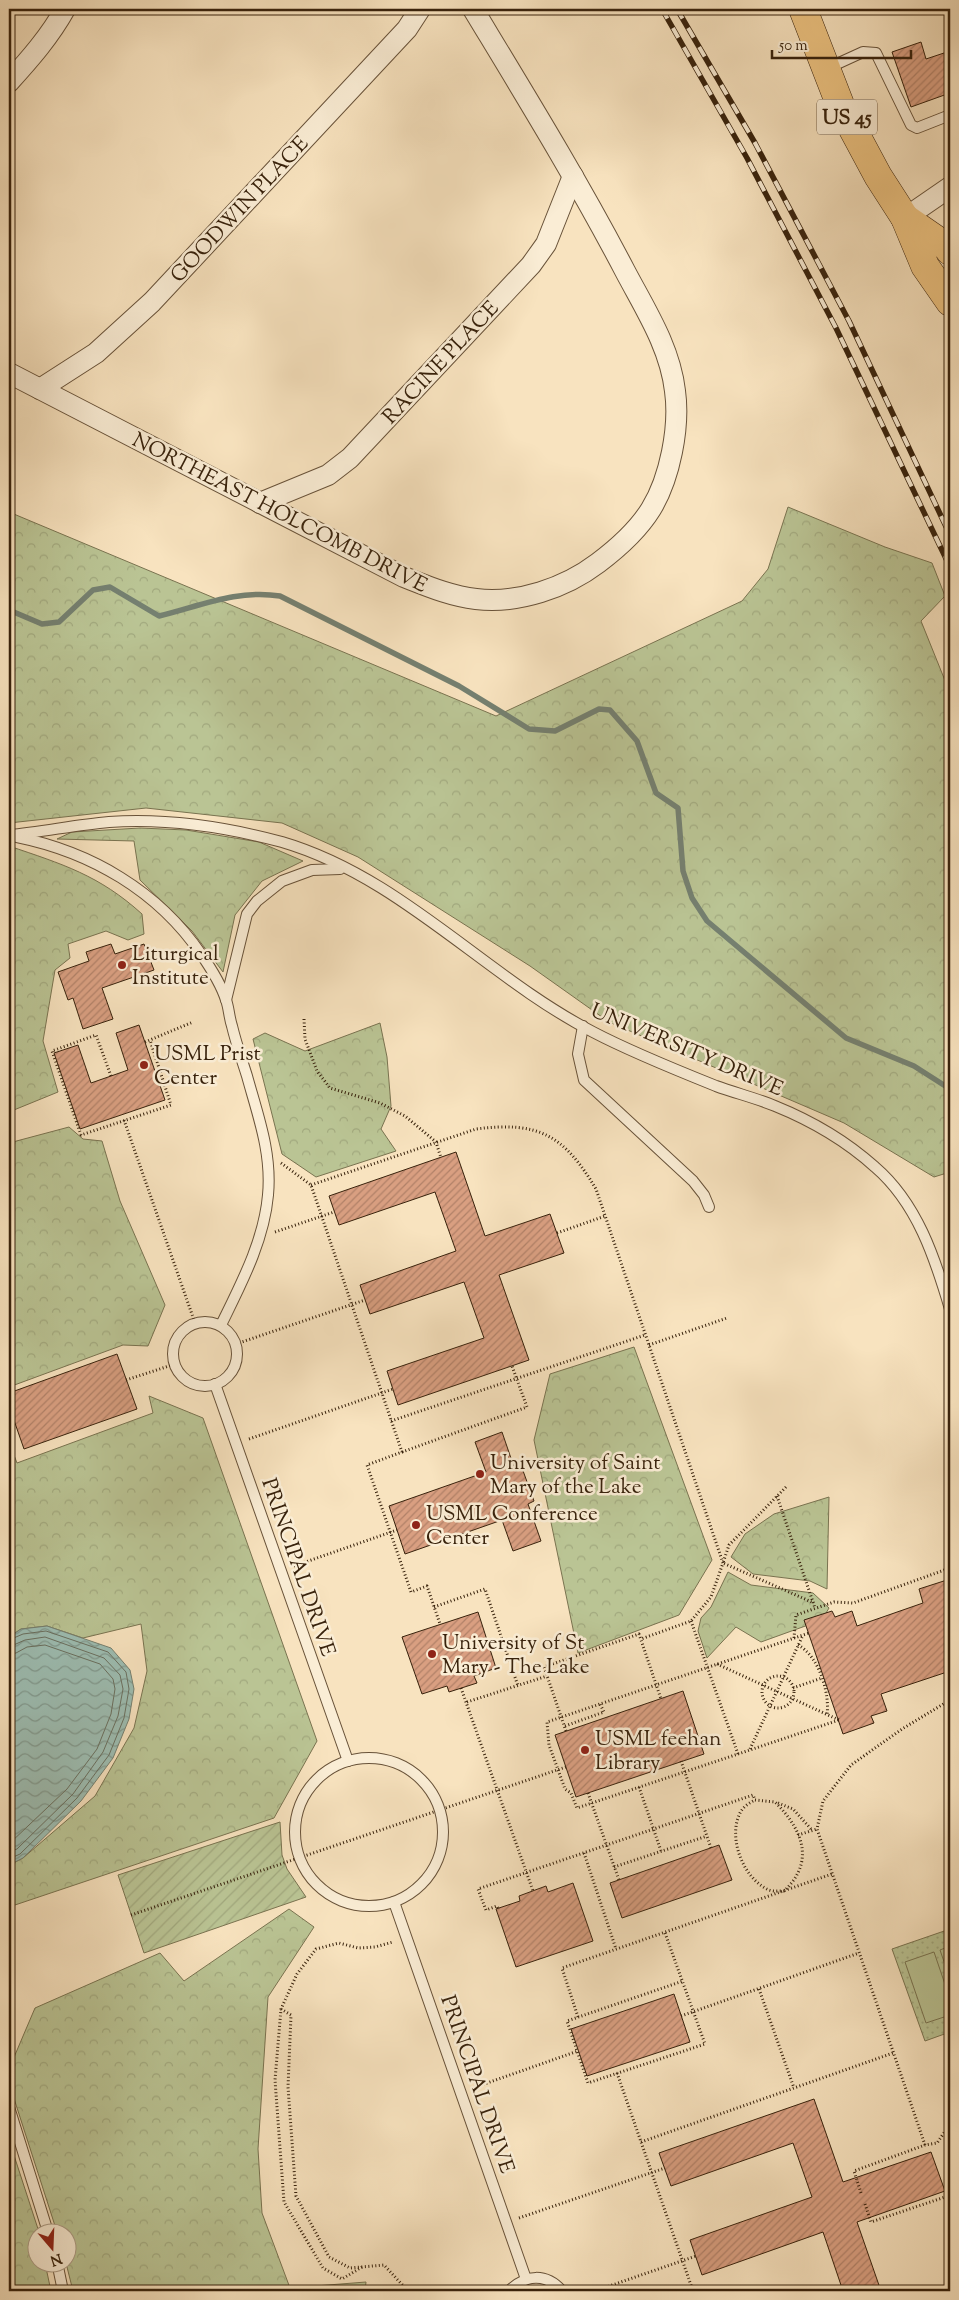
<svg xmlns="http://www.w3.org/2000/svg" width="959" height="2300" viewBox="0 0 959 2300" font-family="'Sorts Mill Goudy',serif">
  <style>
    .grass { fill: url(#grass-dots); stroke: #797350 }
    .forest { fill: url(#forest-crowns); stroke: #797350 }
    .garden { fill: url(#garden-furrows); stroke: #797350 }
    .pitch { fill: #bac494; stroke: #797350 }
    .water { fill: url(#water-waves); stroke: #758070 }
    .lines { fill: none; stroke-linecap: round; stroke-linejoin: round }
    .shore { stroke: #6a7060; stroke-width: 1 }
    .stream { stroke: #758070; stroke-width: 5.5 }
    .building { fill: url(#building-hatch); stroke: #38220c }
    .lane-casing { stroke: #685239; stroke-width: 12 }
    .street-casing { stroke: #685239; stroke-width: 22 }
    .primary-casing { stroke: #38220c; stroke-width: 29 }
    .path { stroke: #38220c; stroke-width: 3; stroke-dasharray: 1 2.5; stroke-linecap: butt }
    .lane { stroke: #faedd5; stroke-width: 10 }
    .street { stroke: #faedd5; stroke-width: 20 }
    .primary { stroke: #ecc280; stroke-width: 28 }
    .rail-casing { stroke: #38220c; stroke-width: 5.5 }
    .rail { stroke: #faedd5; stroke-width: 4; stroke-dasharray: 11; stroke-linecap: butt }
    .poi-dot { fill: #8f2418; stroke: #faedd5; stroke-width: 2 }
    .labels { text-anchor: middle; stroke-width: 5; stroke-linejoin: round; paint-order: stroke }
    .shield { fill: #faedd5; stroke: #725f48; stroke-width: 1 }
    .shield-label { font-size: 20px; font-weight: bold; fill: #38220c }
    .street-label { font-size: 21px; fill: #38220c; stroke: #faedd5 }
    .poi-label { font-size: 21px; fill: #38220c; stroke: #faedd5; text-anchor: start }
  </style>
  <defs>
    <pattern id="grass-dots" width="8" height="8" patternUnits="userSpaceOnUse" patternTransform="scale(1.25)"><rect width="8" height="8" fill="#bac494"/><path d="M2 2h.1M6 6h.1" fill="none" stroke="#a1a87e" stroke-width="1.8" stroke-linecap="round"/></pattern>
    <pattern id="forest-crowns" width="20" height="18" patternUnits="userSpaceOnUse" patternTransform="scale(1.25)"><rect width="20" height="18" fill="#bac494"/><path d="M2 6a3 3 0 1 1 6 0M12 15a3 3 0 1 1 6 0" fill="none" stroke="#a1a87e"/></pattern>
    <pattern id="garden-furrows" width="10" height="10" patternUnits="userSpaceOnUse" patternTransform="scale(1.25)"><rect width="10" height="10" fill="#bac494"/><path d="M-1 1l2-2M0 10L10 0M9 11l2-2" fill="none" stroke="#a1a87e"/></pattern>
    <pattern id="water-waves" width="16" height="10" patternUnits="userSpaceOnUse" patternTransform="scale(1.25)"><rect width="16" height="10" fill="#9dbeb3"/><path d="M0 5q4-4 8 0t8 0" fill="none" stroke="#819a90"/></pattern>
    <pattern id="building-hatch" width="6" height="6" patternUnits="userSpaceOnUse" patternTransform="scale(1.25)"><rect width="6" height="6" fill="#d99f81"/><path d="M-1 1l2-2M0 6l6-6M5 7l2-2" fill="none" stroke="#b18168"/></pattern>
  </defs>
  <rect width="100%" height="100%" fill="#f8e3bf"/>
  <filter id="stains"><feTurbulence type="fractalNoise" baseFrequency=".004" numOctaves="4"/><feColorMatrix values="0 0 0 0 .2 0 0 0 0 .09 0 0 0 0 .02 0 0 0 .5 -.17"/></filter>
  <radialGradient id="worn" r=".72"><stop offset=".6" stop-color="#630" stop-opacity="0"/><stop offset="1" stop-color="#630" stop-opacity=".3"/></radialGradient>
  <path class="grass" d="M950,1929v103l-25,9 -33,-92z"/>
  <g class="forest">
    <path d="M788,507l97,40 47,16 13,33 -24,25 29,72v479l-16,5 -90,-54 -235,-101 -79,-56 -172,-109 -76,-34 -136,-15 -137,15v-311l487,204 246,-115 26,-32z"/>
    <path d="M140,828l46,2 73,12 44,19 -41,20 -27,34 -12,57 -31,-41 -52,-51 -6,-39 -77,-2 15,-7z"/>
    <path d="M9,846c53,18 90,29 133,68l2,20 -16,6 -22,-9 -38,13 2,14 -15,12 -12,71 15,51 -49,20z"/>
    <path d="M380,1023l7,34 4,49 -10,23 15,22 -80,26 -34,-23 -29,-115 12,-6 40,18z"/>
    <path d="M69,1127l14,12 19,2 18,60 45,104 -17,41 -25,-1 -114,42v-244z"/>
    <path d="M634,1347l78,213 -33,55 -101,38 -44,-213 16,-66z"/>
    <path d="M149,1396l54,22 114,323 -43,77 -265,89v-42l14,-7 72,-62 39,-68 13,-57 -6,-47 -58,14 -36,-12 -26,3 -12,8v-195l8,21 136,-50z"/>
    <path d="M829,1497l-2,92 -17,-8 -57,-7 -22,-17 14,-23 29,-20z"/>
    <path d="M728,1572l23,13 62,8 16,15 -7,12 -61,22 -25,-15 -29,31 -9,-27 3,-13 10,-11z"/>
    <path d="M289,1909l25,18 -46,70 -10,152 4,64 28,75 76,-6 -1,9h-292l-7,-28 2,-31h-11l-48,-149v-14l26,-61 125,-55 24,28z"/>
    <path d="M9,2140l30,92h-1v30l7,1 6,28h-42z"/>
  </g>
  <path class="garden" d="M280,1822l2,33 5,14 19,28 -162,56 -26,-78z"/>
  <g class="pitch">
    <path d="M950,1946v33l-10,-29z"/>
    <path d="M934,1952l16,47v16l-24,8 -21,-61z"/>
  </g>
  <path class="water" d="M47,1626l64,22 19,22 4,19 -5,30 -16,39 -32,43 -58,57 -14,7v-228l12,-8z"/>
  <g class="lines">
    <g class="shore">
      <path d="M9,1640l14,-6 23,-3 62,21 18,20 3,17 -5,29 -15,37 -32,43 -57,56 -11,5"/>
      <path d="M9,1647l16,-7 20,-3 59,21 16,17 3,14 -5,27 -15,36 -30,42 -56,55 -8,3"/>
      <path d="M9,1654l7,-1 11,-6 18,-2 55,19 13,15 2,10 -4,25 -14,35 -30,40 -58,55"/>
    </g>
    <path class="stream" d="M9,610l33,14 17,-2 34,-32 17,-3 49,29c41,-10 79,-27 121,-20l179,90 70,43 26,2 44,-22 11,1 27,31 19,52 22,15 5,63 9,27 15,23 139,117 68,28 36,23"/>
  </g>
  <g class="building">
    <path d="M921,42l5,17 24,-8v42l-39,14 -19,-55z"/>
    <path d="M111,944l4,10 29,-10 10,26 -52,18 11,31 -30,10 -10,-31 -5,2 -10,-28 31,-11 -3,-9z"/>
    <path d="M139,1025l26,75 -85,29 -26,-76 24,-8 13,38 20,-7 17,-6 -12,-37z"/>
    <path d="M456,1152l29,84 65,-22 14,39 -65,22 30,85 -131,45 -11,-34 97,-33 -20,-56 -94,32 -10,-29 96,-34 -21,-59 -96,33 -10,-29z"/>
    <path d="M117,1354l20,55 -113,40 -15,-43v-13z"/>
    <path d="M502,1432l13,38 7,-2 12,33 -6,3 13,37 -28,10 -11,-31 -97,34 -16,-48 97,-34 -11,-30z"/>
    <path d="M950,1579v92l-69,23 6,17 -16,5 3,7 -31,11 -39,-114 28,-9 3,6 17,-6 5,15 66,-23 -4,-14z"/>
    <path d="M478,1612l18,56 -22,8 3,7 -28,9 -2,-6 -25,8 -20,-57z"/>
    <path d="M683,1691l21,63 -128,43 -21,-62z"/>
    <path d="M719,1845l13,35 -110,38 -12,-35z"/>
    <path d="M573,1883l20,58 -77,26 -20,-58 24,-8 -1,-5 27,-10 2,6z"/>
    <path d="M674,1994l16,48 -103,34 -16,-47z"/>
    <path d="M814,2099l29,83 88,-30 14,39 -88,31 24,69h-38l-20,-59 -121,43 -12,-35 122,-43 -19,-54 -122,43 -12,-33z"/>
  </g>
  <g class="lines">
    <g class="lane-casing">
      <g id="lane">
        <path d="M828,68l35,-16 13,1 35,72 6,3 33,-13"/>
        <path d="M9,835c33,-3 66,-10 100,-13 58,-4 117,5 173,20 119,35 203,134 311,190 38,20 83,38 123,54 19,7 40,12 59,20 37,15 70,34 100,61 42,36 60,91 75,142"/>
        <path d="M17,837c74,15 141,54 184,117 9,13 20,30 25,46 3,8 3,17 6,26 4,17 10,34 15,50 11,40 25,77 21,119 -4,46 -27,89 -47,130"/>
        <path d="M226,1000l21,-86 10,-13 25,-20 30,-11 28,-1"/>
        <path d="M583,1026l-5,28 6,26 109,101 11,14 5,12"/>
        <circle cx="205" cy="1354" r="32"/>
        <path d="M215,1384l133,377"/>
        <circle cx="369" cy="1832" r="74"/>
        <path d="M394,1902l132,377"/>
        <path d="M9,2107l39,125"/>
        <path d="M57,2262l6,29"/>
        <path d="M509,2291c17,-17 37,-18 53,0"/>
      </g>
    </g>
    <g class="street-casing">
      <g id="street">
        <path d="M9,82c21,-23 41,-46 56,-73"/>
        <path d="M905,218l45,-31"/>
        <path d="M9,373l395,204c23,9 46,19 72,22 42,5 89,-11 122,-36 20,-15 40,-33 53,-54 19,-31 29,-82 24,-118 -5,-44 -30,-82 -50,-120 -47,-90 -100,-176 -152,-262"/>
        <path d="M40,389l56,-36 56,-51 255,-273 13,-20"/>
        <path d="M260,503l68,-28 22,-17 181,-193 15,-21 27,-68"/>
      </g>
    </g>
    <g class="primary-casing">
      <g id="primary">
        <path d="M803,9l38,98 37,69 27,42 20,48 25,36"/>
        <path d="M905,218l42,29 3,4"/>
      </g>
    </g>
    <g class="path">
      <path d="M304,1019l1,20 12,32 13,17 50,15 25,13 31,26 5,16"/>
      <path d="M145,1042l48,-20"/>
      <path d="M111,1076l-15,-41 -44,16 29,84 90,-30 -21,-65"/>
      <path d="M124,1120l71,203"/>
      <path d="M281,1163l30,22 91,267 -35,13 44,127 16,-6 13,38"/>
      <path d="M311,1185l165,-56c63,-8 88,6 120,60l127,374 -12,34 -20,24 -50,18"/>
      <path d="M275,1232l59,-20"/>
      <path d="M557,1233l48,-17"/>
      <path d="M236,1344l129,-44"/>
      <path d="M649,1345l78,-27"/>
      <path d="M126,1380l49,-16"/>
      <path d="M391,1421l254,-86"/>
      <path d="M249,1439l144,-50"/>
      <path d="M402,1452l125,-45 -15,-41"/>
      <path d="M786,1487l-57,58 -6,18 91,40"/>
      <path d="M777,1496l38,112"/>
      <path d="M294,1566l103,-36"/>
      <path d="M434,1607l51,-18 33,97"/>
      <path d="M691,1621l47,133 -161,54 -6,-15 -6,-4 -16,-44 -2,-23 262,-89"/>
      <path d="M794,1638l2,-23 38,-13 19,1 97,-35"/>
      <path d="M798,1645c21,11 32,48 29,70"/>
      <path d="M717,1664l122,56"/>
      <circle cx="778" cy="1692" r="16"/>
      <path d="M461,1688l72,203"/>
      <path d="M793,1688l29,-10"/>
      <path d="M467,1702l80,-26"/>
      <path d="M565,1726l39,-14 -4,-8"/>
      <path d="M566,1731l-22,-64 95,-33 22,65"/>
      <path d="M750,1749l53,-114"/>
      <path d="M738,1754l101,-34"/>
      <path d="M681,1761l30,87"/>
      <path d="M639,1787l22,64"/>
      <path d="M588,1793l31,87"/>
      <path d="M755,1800l20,2c27,27 41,59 9,89 -7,0 -13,1 -19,-3 -23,-13 -37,-51 -25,-75 3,-6 9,-10 15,-13z"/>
      <path d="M778,1803l15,6 19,21"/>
      <path d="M798,1835l19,-6"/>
      <path d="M584,1853l32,96"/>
      <path d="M614,1867l93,-31"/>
      <path d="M498,1908l-1,-2 -11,4 -8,-21 275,-94 2,5"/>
      <path d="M131,1915l435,-148"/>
      <path d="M665,1933l40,111 -117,39 -21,-62 116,-40"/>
      <path d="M759,1989l35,99"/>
      <path d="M281,2009l10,6 -3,72 8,109 33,61 21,11 34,-3 24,26"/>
      <path d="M681,2016l178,-63"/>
      <path d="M578,2017l-16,-49 270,-94"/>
      <path d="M617,2073l76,218"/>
      <path d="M473,2088l105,-37"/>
      <path d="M641,2142l252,-89"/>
      <path d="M925,2145l-108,-316 6,-28 28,-36 51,-36 48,-29"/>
      <path d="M861,2193l-7,-22 71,-26 12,-2 13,-19"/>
      <path d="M865,2204l6,18 77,-26"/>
      <path d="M519,2218l146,-50"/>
      <path d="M362,2267l-20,12 -19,-11 -39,-66 -9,-122 6,-71 16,-35 19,-25 23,-6 19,5 17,-1 18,-5"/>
      <path d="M595,2291l101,-35"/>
    </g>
    <use href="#lane" class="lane"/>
    <use href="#street" class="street"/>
    <use href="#primary" class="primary"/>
    <g class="rail-casing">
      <g id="rail">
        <path d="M662,9l85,149 89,170 114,239"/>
        <path d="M677,9l78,134 94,178 101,214"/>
      </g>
    </g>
    <use href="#rail" class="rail"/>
  </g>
  <g class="poi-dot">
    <circle cx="122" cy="965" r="5"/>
    <circle cx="144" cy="1065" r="5"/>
    <circle cx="480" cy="1474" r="5"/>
    <circle cx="416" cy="1525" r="5"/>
    <circle cx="432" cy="1654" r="5"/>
    <circle cx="585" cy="1750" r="5"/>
  </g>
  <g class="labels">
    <rect class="shield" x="817" y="99.5" width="60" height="35" rx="4"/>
    <g class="shield-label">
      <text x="847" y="124">US 45</text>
    </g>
    <g class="street-label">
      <text transform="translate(239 209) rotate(-47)" y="7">GOODWIN PLACE</text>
      <text transform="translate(440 362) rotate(-47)" y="7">RACINE PLACE</text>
      <text transform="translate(280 512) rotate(27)" y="7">NORTHEAST HOLCOMB DRIVE</text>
      <text transform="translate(687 1049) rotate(23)" y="7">UNIVERSITY DRIVE</text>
      <text transform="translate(299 1567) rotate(71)" y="7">PRINCIPAL DRIVE</text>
      <text transform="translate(478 2084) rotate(71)" y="7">PRINCIPAL DRIVE</text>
    </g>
    <g class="poi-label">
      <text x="132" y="960">Liturgical<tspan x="132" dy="24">Institute</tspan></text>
      <text x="154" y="1060">USML Prist<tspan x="154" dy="24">Center</tspan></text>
      <text x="490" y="1469">University of Saint<tspan x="490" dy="24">Mary of the Lake</tspan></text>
      <text x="426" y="1520">USML Conference<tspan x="426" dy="24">Center</tspan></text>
      <text x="442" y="1649">University of St<tspan x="442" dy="24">Mary - The Lake</tspan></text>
      <text x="595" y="1745">USML feehan<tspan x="595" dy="24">Library</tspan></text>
    </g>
  </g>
  <rect width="959" height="2300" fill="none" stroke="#f8e3bf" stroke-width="30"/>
  <rect x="10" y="10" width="939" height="2280" fill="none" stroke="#38220c" stroke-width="2.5"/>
  <rect x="15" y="15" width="929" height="2270" fill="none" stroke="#38220c"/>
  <g transform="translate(52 2248) rotate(161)"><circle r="24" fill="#faedd5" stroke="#ac9c85"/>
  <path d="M0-4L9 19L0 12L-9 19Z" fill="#8f2418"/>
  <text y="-8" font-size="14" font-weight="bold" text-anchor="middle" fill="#38220c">N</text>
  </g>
  <path d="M772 50v8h139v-8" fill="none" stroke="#38220c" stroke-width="2.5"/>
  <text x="779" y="50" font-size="15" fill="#38220c" stroke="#faedd5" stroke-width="4" paint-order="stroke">50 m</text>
  <rect width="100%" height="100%" filter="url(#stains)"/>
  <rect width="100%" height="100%" fill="url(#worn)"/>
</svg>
